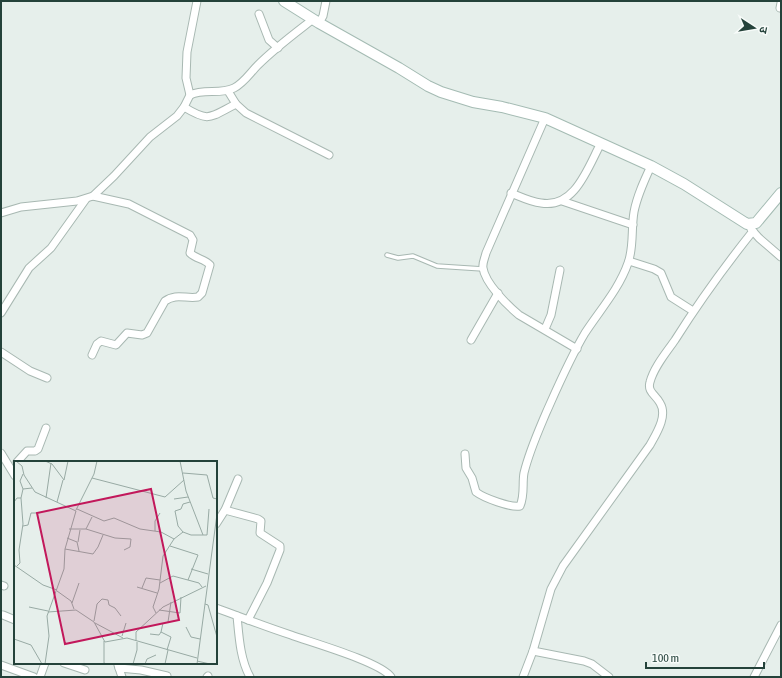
<svg xmlns="http://www.w3.org/2000/svg" width="782" height="678" viewBox="0 0 782 678" font-family="'Asap Condensed','Noto Sans Devanagari',sans-serif">
  <style>
    .lines { fill: none; stroke-linecap: round; stroke-linejoin: round }
    .lane-casing { stroke: #a8b8b2; stroke-width: 5.5 }
    .street-casing { stroke: #a8b8b2; stroke-width: 9 }
    .secondary-casing { stroke: #a4bbb3; stroke-width: 12 }
    .lane { stroke: #fff; stroke-width: 3.5 }
    .street { stroke: #fff; stroke-width: 7 }
    .secondary { stroke: #fff; stroke-width: 10 }
    .inset-road { fill: none; stroke: #98aaa4; stroke-width: 1 }
    .view { fill: #c2185b; fill-opacity: 0.15; stroke: #c2185b; stroke-width: 2 }
    .inset-edge { fill: none; stroke: #24423a; stroke-width: 2 }
  </style>
  <rect width="100%" height="100%" fill="#e6efeb"/>
  <g class="lines">
    <g class="lane-casing">
      <path id="lane" d="M387,255l11,3 15,-2 24,10 46,3"/>
    </g>
    <g class="street-casing">
      <g id="street">
        <path d="M780,8l1,-5"/>
        <path d="M259,14l10,26 9,8"/>
        <path d="M319,23l4,-7 3,-15"/>
        <path d="M228,91l8,13 10,9 83,42"/>
        <path d="M190,95c14,-7 30,0 44,-7 10,-5 16,-15 24,-23 17,-17 36,-31 54,-45"/>
        <path d="M184,107c26,16 26,10 52,-3"/>
        <path d="M545,118l-59,135c-1,5 -4,10 -3,15 2,15 24,37 36,47l58,34"/>
        <path d="M511,193c10,4 20,9 30,10 34,6 47,-36 60,-60"/>
        <path d="M562,201l71,24"/>
        <path d="M1,213l20,-6 56,-6 16,-5 21,-20 36,-39 27,-21 7,-9 6,-12 -4,-17 1,-26 10,-51"/>
        <path d="M751,229l8,9 22,19"/>
        <path d="M629,261l25,8 7,4 10,24 22,14"/>
        <path d="M1,313l28,-45 22,-20 35,-49"/>
        <path d="M545,329l6,-14 9,-45"/>
        <path d="M471,340l27,-47"/>
        <path d="M1,352l29,19 17,7"/>
        <path d="M92,355l5,-11 4,-3 15,4 11,-12 15,2 5,-2 18,-32c11,-8 21,-2 33,-4l4,-4 8,-28c-5,-6 -14,-6 -20,-12l3,-13 -3,-5 -61,-31 -36,-8"/>
        <path d="M1,453l14,23"/>
        <path d="M465,454l1,14 6,10 4,14c8,6 35,16 44,14 5,-11 2,-23 4,-33 5,-21 14,-41 22,-60 12,-27 24,-55 39,-80 15,-23 34,-44 43,-70 6,-16 3,-34 6,-51 3,-16 10,-31 17,-46"/>
        <path d="M17,462l10,-11h8l3,-2 8,-21"/>
        <path d="M225,510l33,9 3,2 -1,12 20,13v4l-13,33 -19,37"/>
        <path d="M216,524l9,-14 13,-31"/>
        <path d="M1,585l3,1"/>
        <path d="M216,608c25,9 50,19 75,27 19,7 90,27 100,42"/>
        <path d="M3,615l12,5"/>
        <path d="M237,616c2,20 3,43 13,61"/>
        <path d="M533,651l51,10 8,3 17,13"/>
        <path d="M64,663l21,7"/>
        <path d="M1,665l33,12"/>
        <path d="M118,665l4,12"/>
        <path d="M119,668l22,2 26,6"/>
        <path d="M40,677l5,-14"/>
        <path d="M207,677l1,-1"/>
        <path d="M523,677l10,-26 18,-62 12,-23 87,-121c6,-11 18,-29 10,-42 -4,-8 -13,-11 -10,-21 4,-15 16,-29 25,-42 24,-38 50,-74 78,-109"/>
        <path d="M754,677l27,-52"/>
      </g>
    </g>
    <g class="secondary-casing">
      <path id="secondary" d="M284,1l35,22 80,45 29,18 13,6 32,10 29,5 43,11 106,48 33,18 63,40 9,-1 25,-30"/>
    </g>
    <use href="#lane" class="lane"/>
    <use href="#street" class="street"/>
    <use href="#secondary" class="secondary"/>
  </g>
  <g transform="translate(14 461)">
    <rect width="203" height="203" fill="#e6efeb"/>
    <path class="inset-road" d="M2,0l6,5 2,9 11,17 41,19 -11,38 -1,20 -17,47 2,20 -4,28M31,0l7,3 12,16 4,-19M169,12l24,2 6,23 4,1M78,17l73,19 19,-17M9,28l-3,-8 3,-7M32,37l5,-35M160,38l14,-2M0,41l3,-4h4l2,-9 9,-1M43,41l6,-22M63,48l27,12 10,-3 26,11 21,3 13,7 9,-7 8,3h12l-17,-44 -6,-30M62,49l18,-36 3,-13M9,65l5,-1 3,-12h7M55,68h17l29,9 16,1 -1,8 -6,3M72,68l6,-12M141,70v-10l5,-8M169,71l-5,-6 -3,-15 6,-2 2,-5 7,-2M189,74h4l2,-26M53,77l10,4 2,9M64,81l2,-12M156,85l28,9 -10,25M51,88l28,5 5,-7 5,-12M0,104l29,20 14,5M3,105l3,-3 -1,-13 4,-26 -2,-26M177,108l17,5M146,122l13,-7 26,7 3,4M123,126l20,6M128,127l4,-10 14,2M43,130l14,10 3,8M58,142l7,-20M191,143l3,1 9,32M15,146l19,4M145,149l21,3 1,-16M34,151l28,-2 18,12 11,20 22,-4 70,20M142,152l-3,-6 6,-18 4,-33 11,-17M80,160l3,-17 5,-5 6,1 1,5 6,3 6,8M154,161l3,-20M81,162l28,15M149,162l-2,9 10,5 -4,13M172,166l5,10 9,2M136,173l9,1 2,-3M108,175l4,-13M0,178l17,6 11,19M90,180v22l3,1M122,180v-9l27,-25 43,-21M183,200l13,3M119,203l4,-14v-8M131,203l2,-5 9,-4M151,203l3,-14M183,203l20,-150"/>
    <path class="view" d="M137,28l28,131 -114,24 -28,-131z"/>
    <rect width="203" height="203" class="inset-edge"/>
  </g>
  <rect width="782" height="678" fill="none" stroke="#24423a" stroke-width="4"/>
  <g transform="translate(754 28) rotate(102)" stroke="#f7fbf9" stroke-width="3" paint-order="stroke">
  <path d="M0-3L7 15L0 10L-7 15Z" fill="#24423a"/>
  <text y="-6" font-size="11" font-weight="bold" text-anchor="middle" fill="#24423a">उ</text>
  </g>
  <path d="M646 662v6h118v-6" fill="none" stroke="#24423a" stroke-width="2"/>
  <text x="652" y="662" font-size="12" fill="#24423a" stroke="#f7fbf9" stroke-width="3" paint-order="stroke">100 m</text>
</svg>
